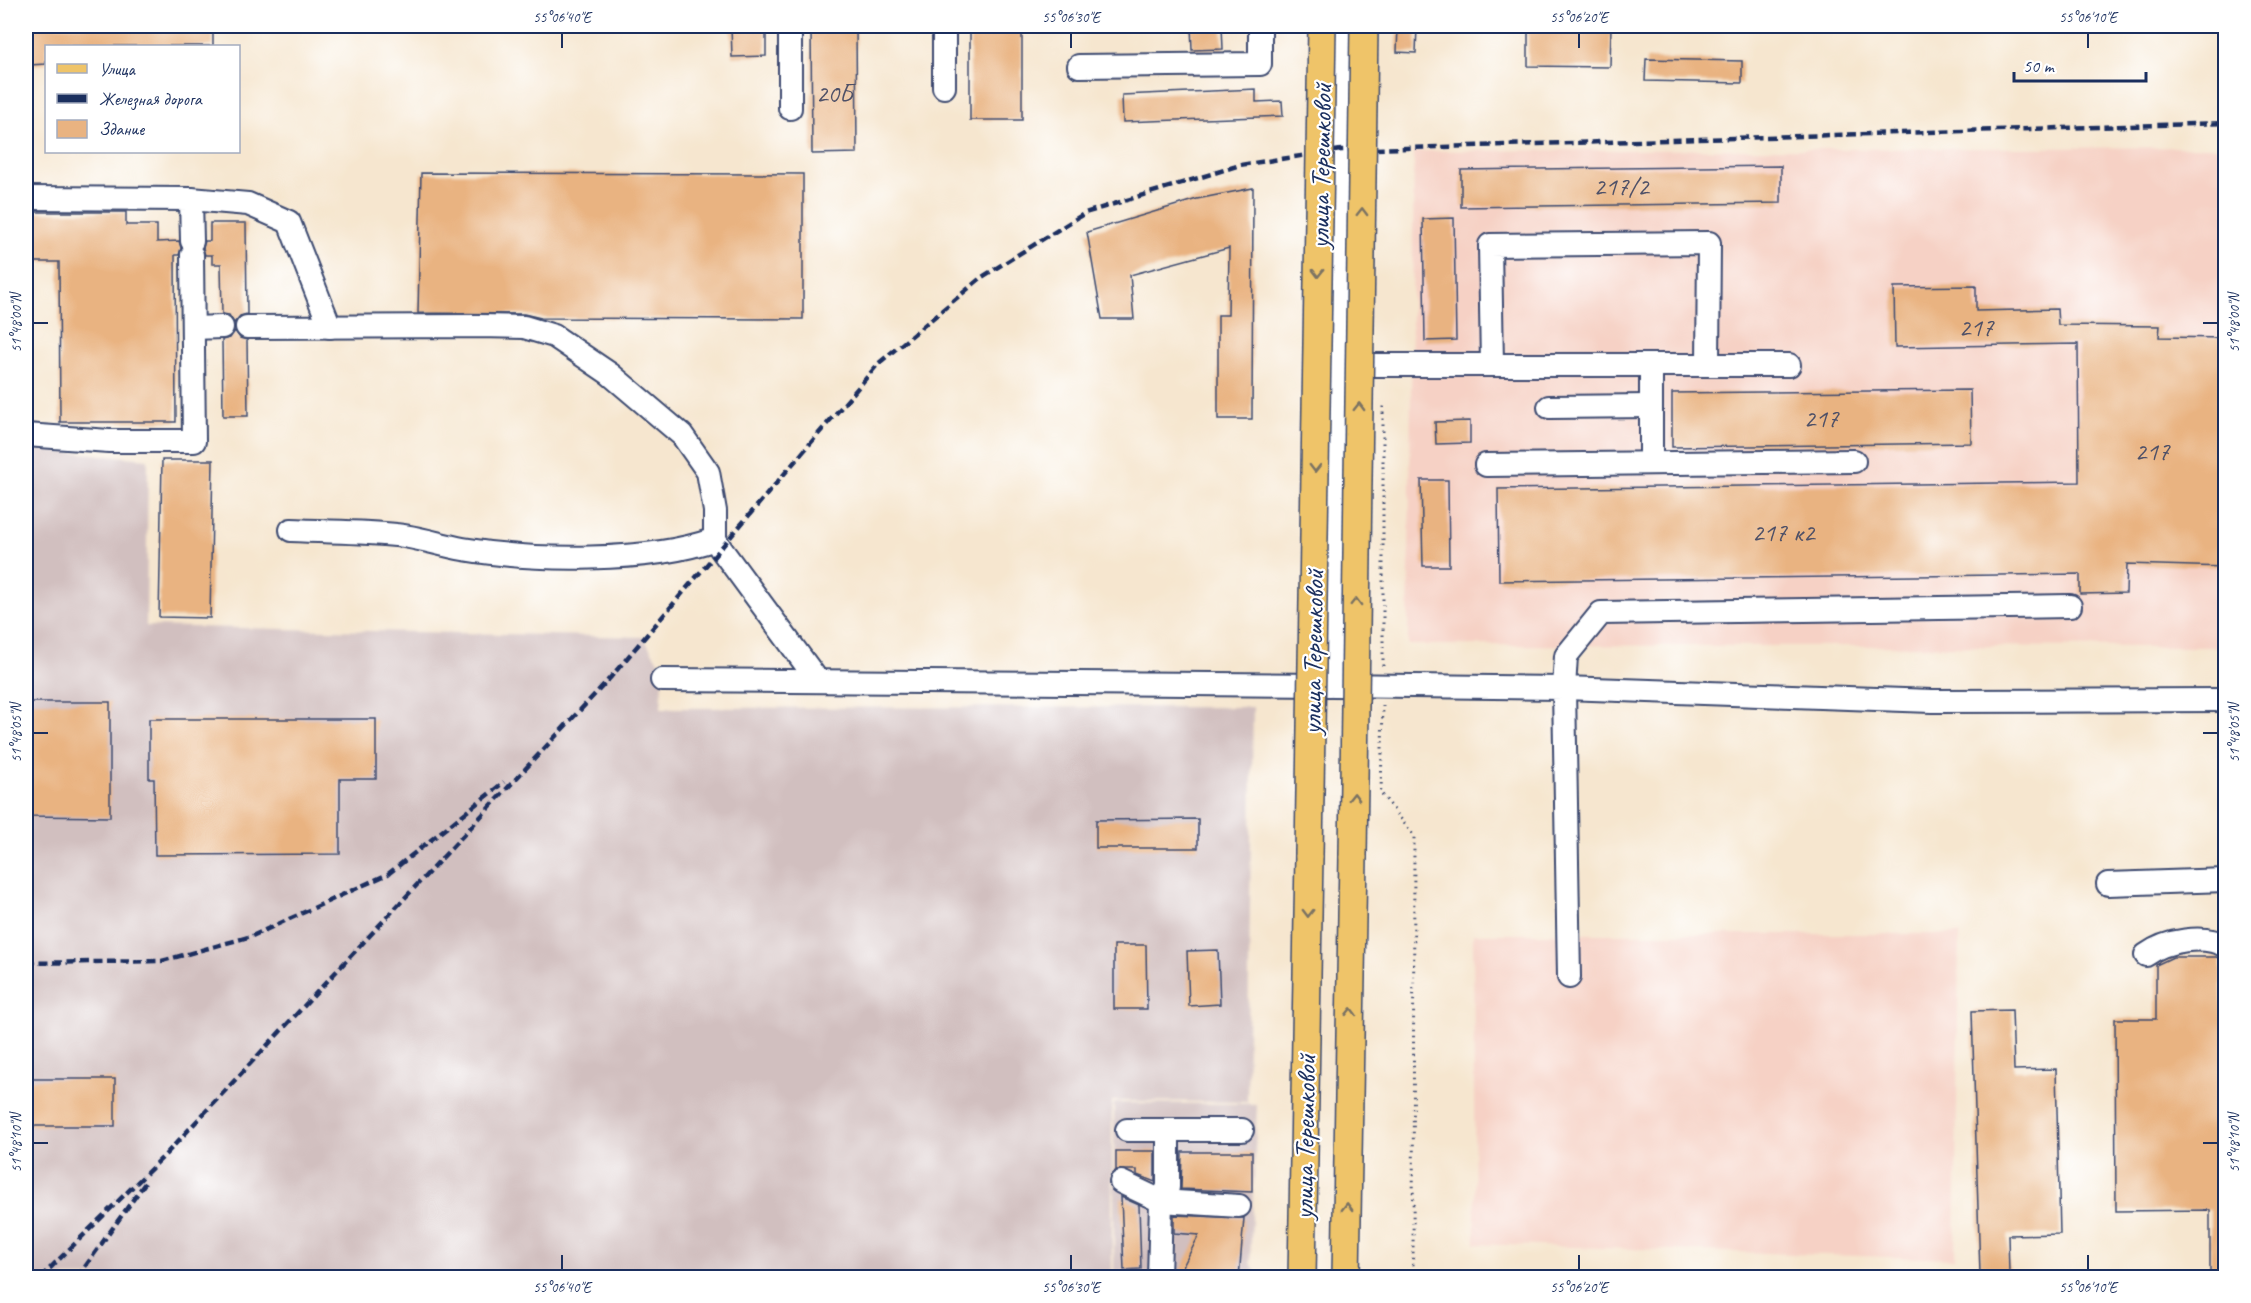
<svg xmlns="http://www.w3.org/2000/svg" width="2251" height="1303" viewBox="0 0 2251 1303" font-family="Caveat,sans-serif">
  <style>
    .built { fill: #f6d1c5 }
    .industrial { fill: #d1bfbf }
    .building { fill: #e9b381 }
    .lines { fill: none; stroke-linecap: round; stroke-linejoin: round }
    .minor-casing { stroke: #3c4a6f; stroke-width: 26 }
    .major-casing { stroke: #3c4a6f; stroke-width: 30 }
    .path { stroke: #3c4a6f; stroke-width: 3; stroke-dasharray: 1.5 4.5; stroke-linecap: butt }
    .minor { stroke: #fff; stroke-width: 22 }
    .major { stroke: #efc469; stroke-width: 27 }
    .rail { stroke: #1b2f5e; stroke-width: 4.5; stroke-dasharray: 9 4.5; stroke-linecap: butt }
    .major-bridge-casing { stroke: #3c4a6f; stroke-width: 30; stroke-linecap: butt }
    .major-bridge { stroke: #efc469; stroke-width: 27 }
    .oneway { stroke: #7a7263 }
    .ticks { fill: none; stroke: #1b2f5e; stroke-width: 2 }
    .labels { text-anchor: middle; stroke-width: 4.5; stroke-linejoin: round; paint-order: stroke }
    .number-label { font-size: 26px; fill: #4e5067 }
    .street-label { font-size: 28px; fill: #1b2f5e; stroke: #fff }
    .neatline { fill: none; stroke: #1b2f5e; stroke-width: 2 }
    .ticks-label { font-size: 15px; text-anchor: middle; fill: #1b2f5e }
  </style>
  <rect width="100%" height="100%" fill="#fff"/>
  <filter id="ink" filterUnits="userSpaceOnUse"><feTurbulence type="fractalNoise" baseFrequency=".0167" numOctaves="2"/><feDisplacementMap in="SourceGraphic" scale="12" xChannelSelector="R" yChannelSelector="G"/><feConvolveMatrix kernelMatrix="1 2 1 2 8 2 1 2 1" color-interpolation-filters="sRGB"/></filter>
  <filter id="wash" filterUnits="userSpaceOnUse"><feTurbulence type="fractalNoise" baseFrequency=".008" numOctaves="4" result="noise"/><feDisplacementMap in="SourceGraphic" scale="24" xChannelSelector="R" yChannelSelector="G"/><feGaussianBlur stdDeviation="1.35" result="paint"/><feColorMatrix in="noise" values="0 0 0 0 0 0 0 0 0 0 0 0 0 0 0 0 0 1.4 0 .05"/><feComposite in="paint" operator="in"/></filter>
  <g filter="url(#wash)">
    <rect width="100%" height="100%" fill="#f6e6cf"/>
    <g class="built">
      <path d="M2225,147v500l-817,-2 6,-494z"/>
      <path d="M1473,934h486l-4,325 -480,-15z"/>
    </g>
    <g class="industrial">
      <path d="M26,448l122,11 -2,167 497,11 20,32 -2,39 592,-1 -6,395 -135,-1v176h-1086z"/>
      <path d="M1114,1103l143,1 -7,159 9,14 -145,1z"/>
    </g>
    <g id="blocks">
      <g class="building">
        <path d="M28,26h185v20h-167v18l-17,1z"/>
        <path d="M731,26h35v30l-34,1z"/>
        <path d="M811,26h45l1,127 -45,1z"/>
        <rect x="970" y="26" width="52" height="94"/>
        <path d="M1191,26h31l1,23 -31,1z"/>
        <path d="M1398,26h19l-1,27 -19,-1z"/>
        <path d="M1528,26h83l-1,41 -82,-1z"/>
        <path d="M1646,59l96,2v22l-97,-2z"/>
        <path d="M1256,89v13l26,-1 1,15 -160,6 -1,-27z"/>
        <path d="M1781,166v37l-320,4v-37z"/>
        <path d="M421,173l382,1v145l-262,-1 -17,-4 -106,-1z"/>
        <path d="M1253,188l-1,231h-34v-104h10l1,-67 -99,27 4,44h-32l-15,-87 110,-33z"/>
        <path d="M26,212h100v13h31v17l22,-1 2,7 -2,7h-4l1,167h-116l-1,-160h-33z"/>
        <path d="M1454,218l2,122 -31,1 -2,-122z"/>
        <path d="M210,223h36l1,91 -7,2 -6,7 -5,-8 -7,-1 -1,-50h-9v-9h-7l-2,-7 2,-7h5z"/>
        <path d="M1976,286v25l81,-2 1,16 102,1 -1,11 67,1v229l-99,-3 -1,29 -46,1v-20l-581,7 -1,-92 581,-7 -1,-138 -183,3 -1,-60z"/>
        <path d="M235,331l5,7 7,2 1,76h-25l-1,-76 8,-2z"/>
        <path d="M1970,390l1,53 -299,4v-54z"/>
        <path d="M1470,421v22l-34,1 -1,-22z"/>
        <path d="M162,460h51l-3,158 -51,-1z"/>
        <path d="M1421,480h27l1,86h-26z"/>
        <path d="M26,702h84v115l-84,-1z"/>
        <path d="M149,719h227v60h-36v75l-185,1 -1,-76h-5z"/>
        <path d="M1198,819v29h-102v-28z"/>
        <path d="M1114,945h32l1,64h-33z"/>
        <path d="M1218,950l2,54 -31,2 -2,-55z"/>
        <path d="M2173,957h43l5,2 1,58h4v261h-16v-68l-94,1 -1,-192h41v-54z"/>
        <path d="M2012,1010l2,60 42,-1 4,165 -52,1 1,38 -29,1 -8,-263z"/>
        <rect x="26" y="1079" width="89" height="47"/>
        <path d="M1116,1151h39v31l-18,-7v-5h-21z"/>
        <path d="M1182,1152h70v40l-71,-3z"/>
        <path d="M1121,1197l18,8 2,64 -17,1z"/>
        <path d="M1174,1215l70,3 -5,60h-62l22,-43 -25,-2z"/>
      </g>
    </g>
  </g>
  <g filter="url(#ink)">
    <use href="#blocks" fill-opacity="0" stroke="#3c4a6f" stroke-width="1.5"/>
    <g class="lines">
      <g class="minor-casing">
        <g id="minor">
          <path d="M944,26v61"/>
          <path d="M1343,26l-10,659 231,3 5,289"/>
          <path d="M1079,66l181,-2v-38"/>
          <path d="M790,108v-82"/>
          <path d="M26,198l165,1 1,42"/>
          <path d="M191,199l57,5 41,18 41,105"/>
          <path d="M247,327l232,-1 45,1 30,9 56,38 72,61 26,37 7,39v28l6,10 97,132"/>
          <path d="M193,328l29,-1"/>
          <path d="M1344,365h445"/>
          <path d="M1492,365l-2,-120 219,-2 -1,122"/>
          <path d="M1651,365v98"/>
          <path d="M1549,407l102,-1"/>
          <path d="M26,435l83,6h85l-2,-186"/>
          <path d="M1486,465l368,-4"/>
          <path d="M291,530c35,2 71,1 105,5 22,2 44,10 67,14 69,12 187,14 252,-10"/>
          <path d="M2070,606l-469,7 -35,43 -2,32 368,13 294,-1"/>
          <path d="M662,680l667,5"/>
          <path d="M2108,884l118,-4"/>
          <path d="M2146,955c20,-15 58,-21 80,-9"/>
          <path d="M1127,1130h41"/>
          <path d="M1121,1182l40,19 78,5"/>
          <path d="M1159,1278l2,-77 7,-14v-57h74"/>
        </g>
      </g>
      <g class="major-casing">
        <g id="major">
          <path d="M1302,1278l7,-423"/>
          <path d="M1346,1278l7,-422"/>
        </g>
      </g>
      <g class="path">
        <path d="M1383,666v-261"/>
        <path d="M1383,705l-2,88 33,43 -1,442"/>
      </g>
      <use href="#minor" class="minor"/>
      <use href="#major" class="major"/>
      <g class="rail">
        <path d="M2219,54h7"/>
        <path d="M26,963l136,-2 90,-25 136,-62 116,-92"/>
        <path d="M40,1278l126,-124 444,-476 269,-315 103,-86 103,-64 155,-48 101,-15 885,-27"/>
        <path d="M77,1278l68,-95"/>
      </g>
      <g class="major-bridge-casing">
        <g id="major-bridge">
          <path d="M1309,855l13,-829"/>
          <path d="M1353,856l11,-830"/>
        </g>
      </g>
      <use href="#major-bridge" class="major-bridge"/>
    </g>
    <defs><path id="oneway-chevron" d="M-2-3.5L2.5 0L-2 3.5" fill="none" stroke-width="1.6" stroke-linecap="round" stroke-linejoin="round" transform="scale(1.5)"/></defs>
    <g class="oneway">
      <use href="#oneway-chevron" transform="translate(1362 212) rotate(-89)"/>
      <use href="#oneway-chevron" transform="translate(1318 273) rotate(91)"/>
      <use href="#oneway-chevron" transform="translate(1359 407) rotate(-89)"/>
      <use href="#oneway-chevron" transform="translate(1315 468) rotate(91)"/>
      <use href="#oneway-chevron" transform="translate(1356 602) rotate(-89)"/>
      <use href="#oneway-chevron" transform="translate(1354 797) rotate(-89)"/>
      <use href="#oneway-chevron" transform="translate(1308 913) rotate(91)"/>
      <use href="#oneway-chevron" transform="translate(1351 1012) rotate(-89)"/>
      <use href="#oneway-chevron" transform="translate(1347 1207) rotate(-89)"/>
    </g>
  </g>
  <path class="ticks" d="M562,33v15M1071,33v15M1579,33v15M2088,33v15M33,323h15M2203,323h15M33,733h15M2203,733h15M33,1143h15M2203,1143h15M562,1255v15M1071,1255v15M1579,1255v15M2088,1255v15"/>
  <g class="labels">
    <g class="number-label">
      <text x="834" y="102">20Б</text>
      <text x="1621" y="195">217/2</text>
      <text x="1976" y="336">217</text>
      <text x="1821" y="427">217</text>
      <text x="2152" y="460">217</text>
      <text x="1783" y="541">217 к2</text>
    </g>
    <g class="street-label">
      <text transform="translate(1320 166) rotate(-89)" y="10">улица Терешковой</text>
      <text transform="translate(1312 652) rotate(-89)" y="10">улица Терешковой</text>
      <text transform="translate(1304 1137) rotate(-89)" y="10">улица Терешковой</text>
    </g>
  </g>
  <rect width="2251" height="1303" fill="none" stroke="#fff" stroke-width="66"/>
  <rect x="45" y="45" width="195" height="108" fill="#ffffff" stroke="#a4acbf" stroke-width="1.5"/>
  <rect x="57" y="64" width="30" height="9" fill="#efc469" stroke="#a4acbf" stroke-width="1.5"/>
  <text x="99" y="75" font-size="18" fill="#1b2f5e">Улица</text>
  <rect x="57" y="94" width="30" height="9" fill="#1b2f5e" stroke="#a4acbf" stroke-width="1.5"/>
  <text x="99" y="105" font-size="18" fill="#1b2f5e">Железная дорога</text>
  <rect x="57" y="120" width="30" height="18" fill="#e9b381" stroke="#a4acbf" stroke-width="1.5"/>
  <text x="99" y="135" font-size="18" fill="#1b2f5e">Здание</text>
  <path d="M2014 72v9h132v-9" fill="none" stroke="#1b2f5e" stroke-width="3"/>
  <text x="2023" y="72" font-size="18" fill="#1b2f5e" stroke="#ffffff" stroke-width="4.5" paint-order="stroke">50 m</text>
  <rect x="33" y="33" width="2185" height="1237" class="neatline"/>
  <g class="ticks-label">
    <text x="562" y="22">55°06'40"E</text>
    <text x="1071" y="22">55°06'30"E</text>
    <text x="1579" y="22">55°06'20"E</text>
    <text x="2088" y="22">55°06'10"E</text>
    <text transform="translate(2234 323) rotate(-90)" y="5">51°48'00"N</text>
    <text transform="translate(16 323) rotate(-90)" y="5">51°48'00"N</text>
    <text transform="translate(2234 733) rotate(-90)" y="5">51°48'05"N</text>
    <text transform="translate(16 733) rotate(-90)" y="5">51°48'05"N</text>
    <text transform="translate(2234 1143) rotate(-90)" y="5">51°48'10"N</text>
    <text transform="translate(16 1143) rotate(-90)" y="5">51°48'10"N</text>
    <text x="562" y="1292">55°06'40"E</text>
    <text x="1071" y="1292">55°06'30"E</text>
    <text x="1579" y="1292">55°06'20"E</text>
    <text x="2088" y="1292">55°06'10"E</text>
  </g>
</svg>
